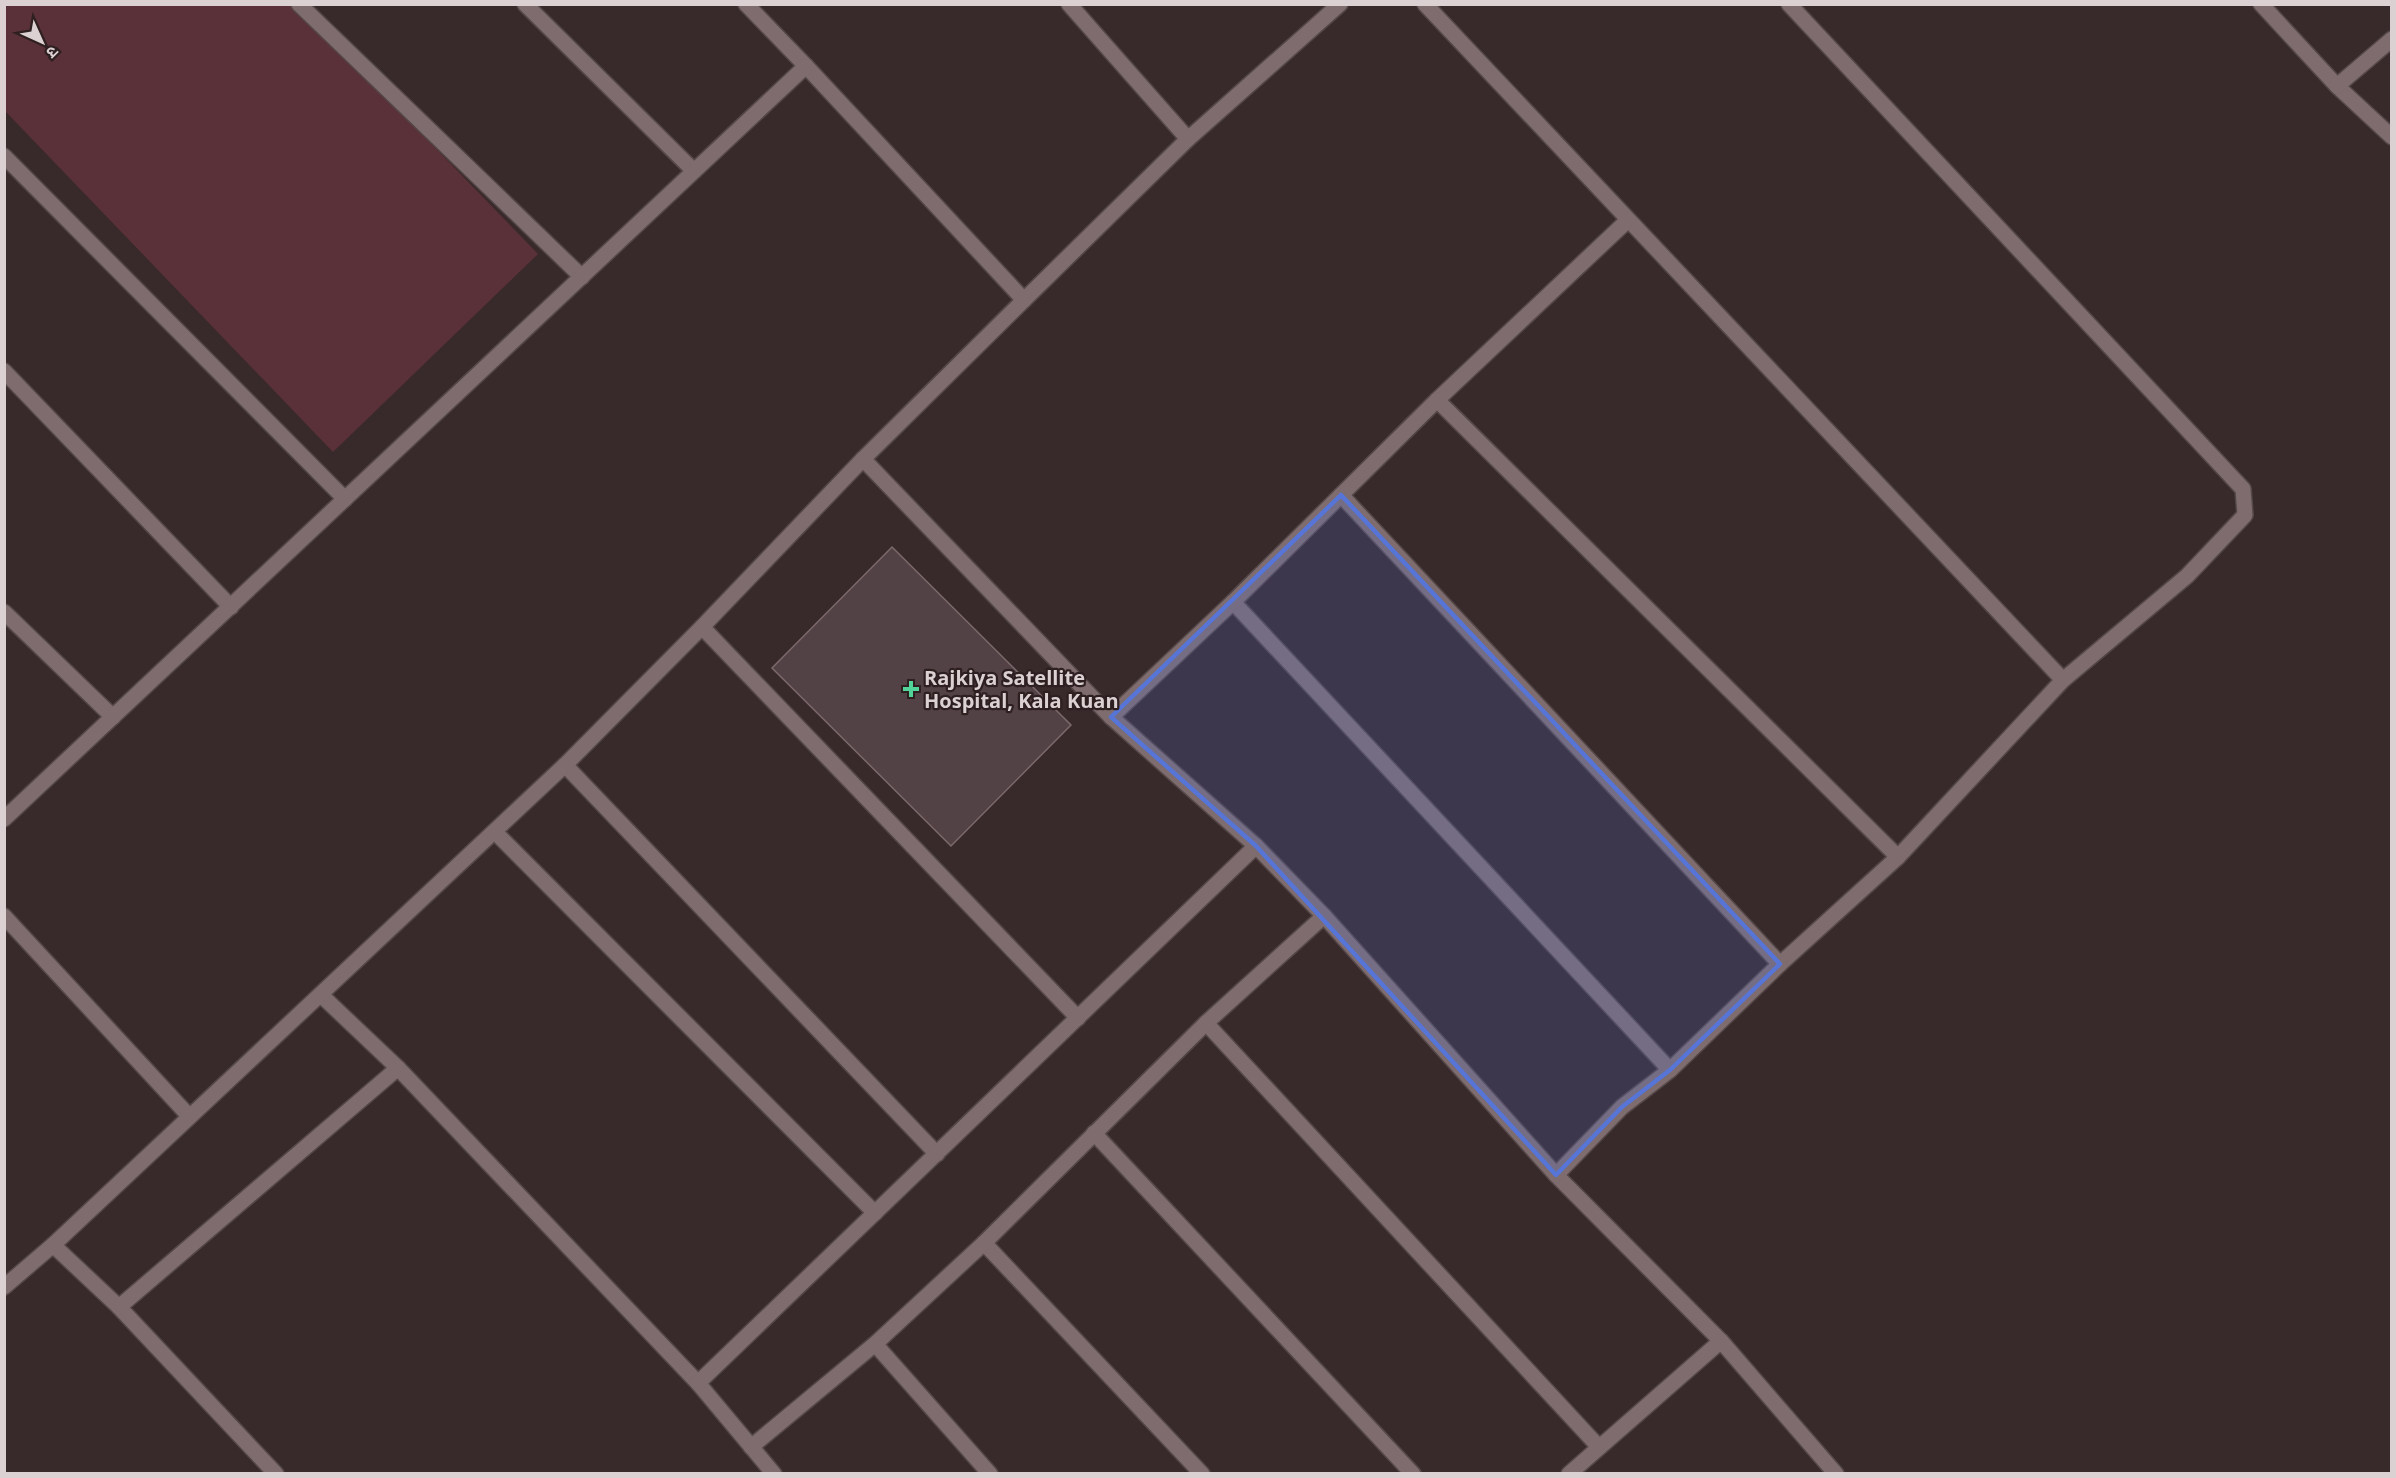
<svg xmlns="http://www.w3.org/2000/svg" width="2396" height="1478" viewBox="0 0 2396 1478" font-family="'Open Sans','Noto Sans Devanagari',sans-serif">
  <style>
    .green { fill: #5a3138 }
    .building { fill: #534245; stroke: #7b696b; stroke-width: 1.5 }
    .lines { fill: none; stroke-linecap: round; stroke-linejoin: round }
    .minor-casing { stroke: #544748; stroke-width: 18 }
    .minor { stroke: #7e6c6e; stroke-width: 15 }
    .marked { fill: #5675d6; fill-opacity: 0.2; stroke: #5675d6; stroke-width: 4.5; stroke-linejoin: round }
    .poi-dot { fill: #52d397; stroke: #2e1f21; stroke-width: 2 }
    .labels { text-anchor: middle; stroke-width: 4.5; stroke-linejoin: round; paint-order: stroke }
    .poi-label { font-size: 20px; font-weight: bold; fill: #dcd1d2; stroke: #2e1f21; text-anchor: start }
  </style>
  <rect width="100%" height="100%" fill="#38292b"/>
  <path class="green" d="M5,5h292l241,249 -205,198 -328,-341z"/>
  <path class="building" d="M892,547l179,178 -120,121 -179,-178z"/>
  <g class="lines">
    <g class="minor-casing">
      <g id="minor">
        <path d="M299,4l283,273"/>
        <path d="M525,4l169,167"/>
        <path d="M746,4l60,62 218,234"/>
        <path d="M1069,4l119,135"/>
        <path d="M1425,4l638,676"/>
        <path d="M1789,4l454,485 2,26 -58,61 -124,104 -165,177 -118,107 -110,106 -48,37 -66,68 165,166 115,133"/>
        <path d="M2261,4l76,82 55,51"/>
        <path d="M2337,86l55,-47"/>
        <path d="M4,156l341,343"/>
        <path d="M4,371l227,236"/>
        <path d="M1437,400l191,-180"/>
        <path d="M863,459l248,258 145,129 68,70 232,259"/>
        <path d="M1341,495l439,469"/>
        <path d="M1233,602l437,468"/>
        <path d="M4,612l109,105"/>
        <path d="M702,627l376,391"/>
        <path d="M1111,717l122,-115 204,-202 461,457"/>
        <path d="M565,765l372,389"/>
        <path d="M4,819l802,-753"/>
        <path d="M495,832l380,381"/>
        <path d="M4,916l185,200"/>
        <path d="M321,995l77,73 300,315 76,91"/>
        <path d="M1206,1023l392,423"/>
        <path d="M1094,1133l319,341"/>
        <path d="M984,1243l218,231"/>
        <path d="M53,1245l512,-480 137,-138 161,-168 161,-159 164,-161 152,-135"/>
        <path d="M4,1287l49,-42 66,62 157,167"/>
        <path d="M119,1307l279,-239"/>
        <path d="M875,1344l115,130"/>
        <path d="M698,1383l558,-537"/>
        <path d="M751,1447l124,-103 109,-101 222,-220 118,-107"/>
        <path d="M1569,1474l152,-133"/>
      </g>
    </g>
    <use href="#minor" class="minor"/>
  </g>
  <path class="marked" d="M1341,495l439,469 -110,106 -48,37 -66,68 -300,-329 -145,-129z"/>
  <path class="poi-dot" d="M908 680h6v6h6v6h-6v6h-6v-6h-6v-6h6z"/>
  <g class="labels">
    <g class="poi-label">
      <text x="924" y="685">Rajkiya Satellite<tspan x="924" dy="23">Hospital, Kala Kuan</tspan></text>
    </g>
  </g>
  <rect width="2396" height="1478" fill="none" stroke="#dcd1d2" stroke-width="12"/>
  <g transform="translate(42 42) rotate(135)" stroke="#2e1f21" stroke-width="4.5" paint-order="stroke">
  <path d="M0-4.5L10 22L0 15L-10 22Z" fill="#dcd1d2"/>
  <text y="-9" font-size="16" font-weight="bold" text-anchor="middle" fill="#dcd1d2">उ</text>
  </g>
</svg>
